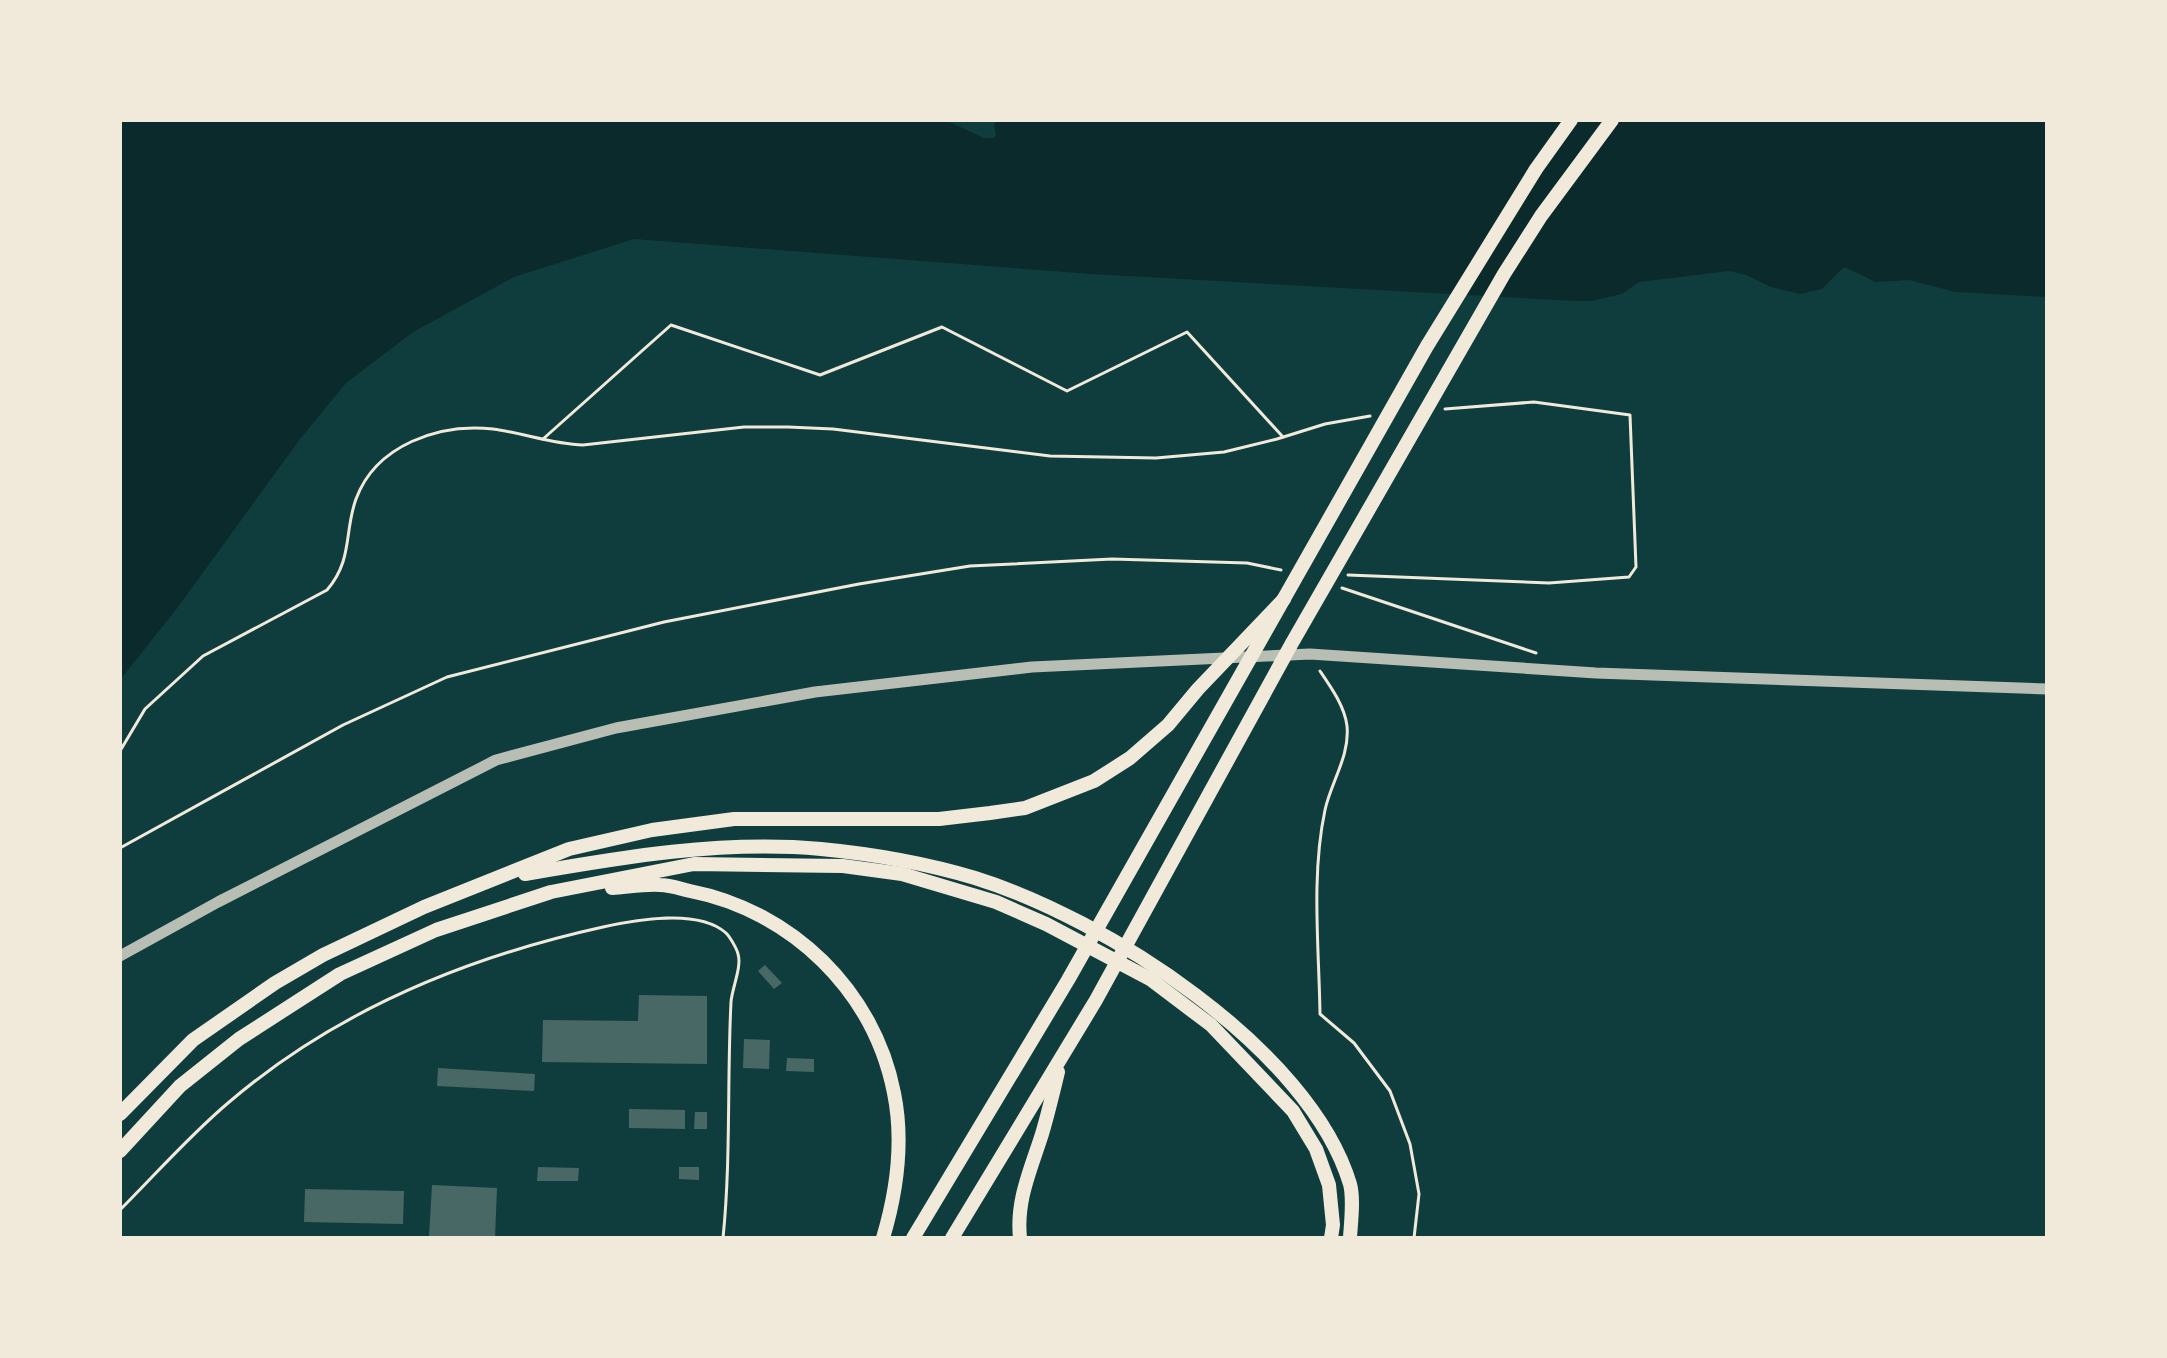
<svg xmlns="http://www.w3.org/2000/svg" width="2167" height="1358" viewBox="0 0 2167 1358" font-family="Overpass,sans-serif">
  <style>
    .water { fill: #0a2a2b }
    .building { fill: #486865 }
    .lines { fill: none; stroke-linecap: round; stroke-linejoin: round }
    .path { stroke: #f1e9da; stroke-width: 3 }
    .tertiary { stroke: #b8beb3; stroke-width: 11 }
    .trunk { stroke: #f1e9da; stroke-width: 14 }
  </style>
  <rect width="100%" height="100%" fill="#0f3d3e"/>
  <path class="water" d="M120,120h825l39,18h9l3,-3 -2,-10 3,-5h1050v177l-91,-5 -47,-12 -33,2 -32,-15 -22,22 -22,5 -29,-7 -25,-12 -17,-4 -90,11 -17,12 -31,7h-16l-483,-27 -458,-35 -120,38 -101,55 -67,51 -46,56 -122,168 -58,73z"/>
  <g class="building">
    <path d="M765,965l17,18 -8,6 -16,-18z"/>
    <path d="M639,995l68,1v68l-165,-2 1,-42 95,1z"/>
    <path d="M744,1039l26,1 -1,29 -26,-1z"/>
    <path d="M787,1058l27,1v13l-28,-1z"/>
    <path d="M438,1068l97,6 -1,17 -97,-5z"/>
    <path d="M629,1109l56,1v19l-56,-1z"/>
    <path d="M695,1112h12v17h-13z"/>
    <path d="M538,1167l41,1 -1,13h-41z"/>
    <path d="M679,1167h20v13l-20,-1z"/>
    <path d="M432,1185l65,3 -2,50 -66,-2z"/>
    <path d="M305,1189l99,2 -1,33 -99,-2z"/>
  </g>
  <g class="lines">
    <g class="path">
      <path d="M543,439l128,-114 149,50 122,-48 125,64 120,-59 96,105"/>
      <path d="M1348,575l201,8 80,-6 7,-10 -6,-152 -96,-13 -89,7"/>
      <path d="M1342,588l194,65"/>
      <path d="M1320,671c11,16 25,36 27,55 3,30 -16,56 -22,84 -14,66 -6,137 -5,204l34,29 36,48 20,53 9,50 -5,44"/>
      <path d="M120,751l25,-42 58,-53 124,-66c26,-30 17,-58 29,-91 20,-54 83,-76 137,-70 31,4 59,15 90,16l161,-18h44l45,2 217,27 106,2 68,-6 53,-13 48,-15 45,-8"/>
      <path d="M120,848l223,-123 104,-48 217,-55 195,-38 111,-18 142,-7 135,4 34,7"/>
      <path d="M120,1210c35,-35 69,-74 108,-107 106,-91 239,-146 375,-176 32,-7 95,-19 123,6 4,4 11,16 12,21 4,13 -6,34 -7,48 -4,78 0,158 -8,236"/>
    </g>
    <path class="tertiary" d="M120,956l98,-54 278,-142 120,-32 199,-36 217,-25 278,-13 286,19 451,16"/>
    <g class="trunk">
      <path d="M525,874c98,-17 196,-34 296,-25 52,5 104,14 154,29 129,40 334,170 375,306 4,15 1,37 0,54"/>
      <path d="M612,888c16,-1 32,-4 48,-3 10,0 21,4 30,6 102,20 184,100 204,202 10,49 3,98 -11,145"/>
      <path d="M120,1114l73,-74 82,-57 48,-28 101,-48 145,-58 83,-19 82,-11h205l51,-6 35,-5 69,-27 36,-23 38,-33 30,-36 86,-90"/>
      <path d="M120,1151l60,-65 59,-47 101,-65 96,-44 115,-38 143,-28 149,2 59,8 94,28 50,22 104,55 61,46 82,86 23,38 13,36 4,40 -2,13"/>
      <path d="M913,1238l155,-258 359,-634 109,-177 35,-49"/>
      <path d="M952,1238l144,-238 196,-357 212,-369 37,-58 71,-96"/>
      <path d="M1020,1238c-4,-38 11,-69 22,-104 6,-20 11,-41 16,-62"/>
    </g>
  </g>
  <rect width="2167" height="1358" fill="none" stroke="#f1e9da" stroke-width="244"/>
</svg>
